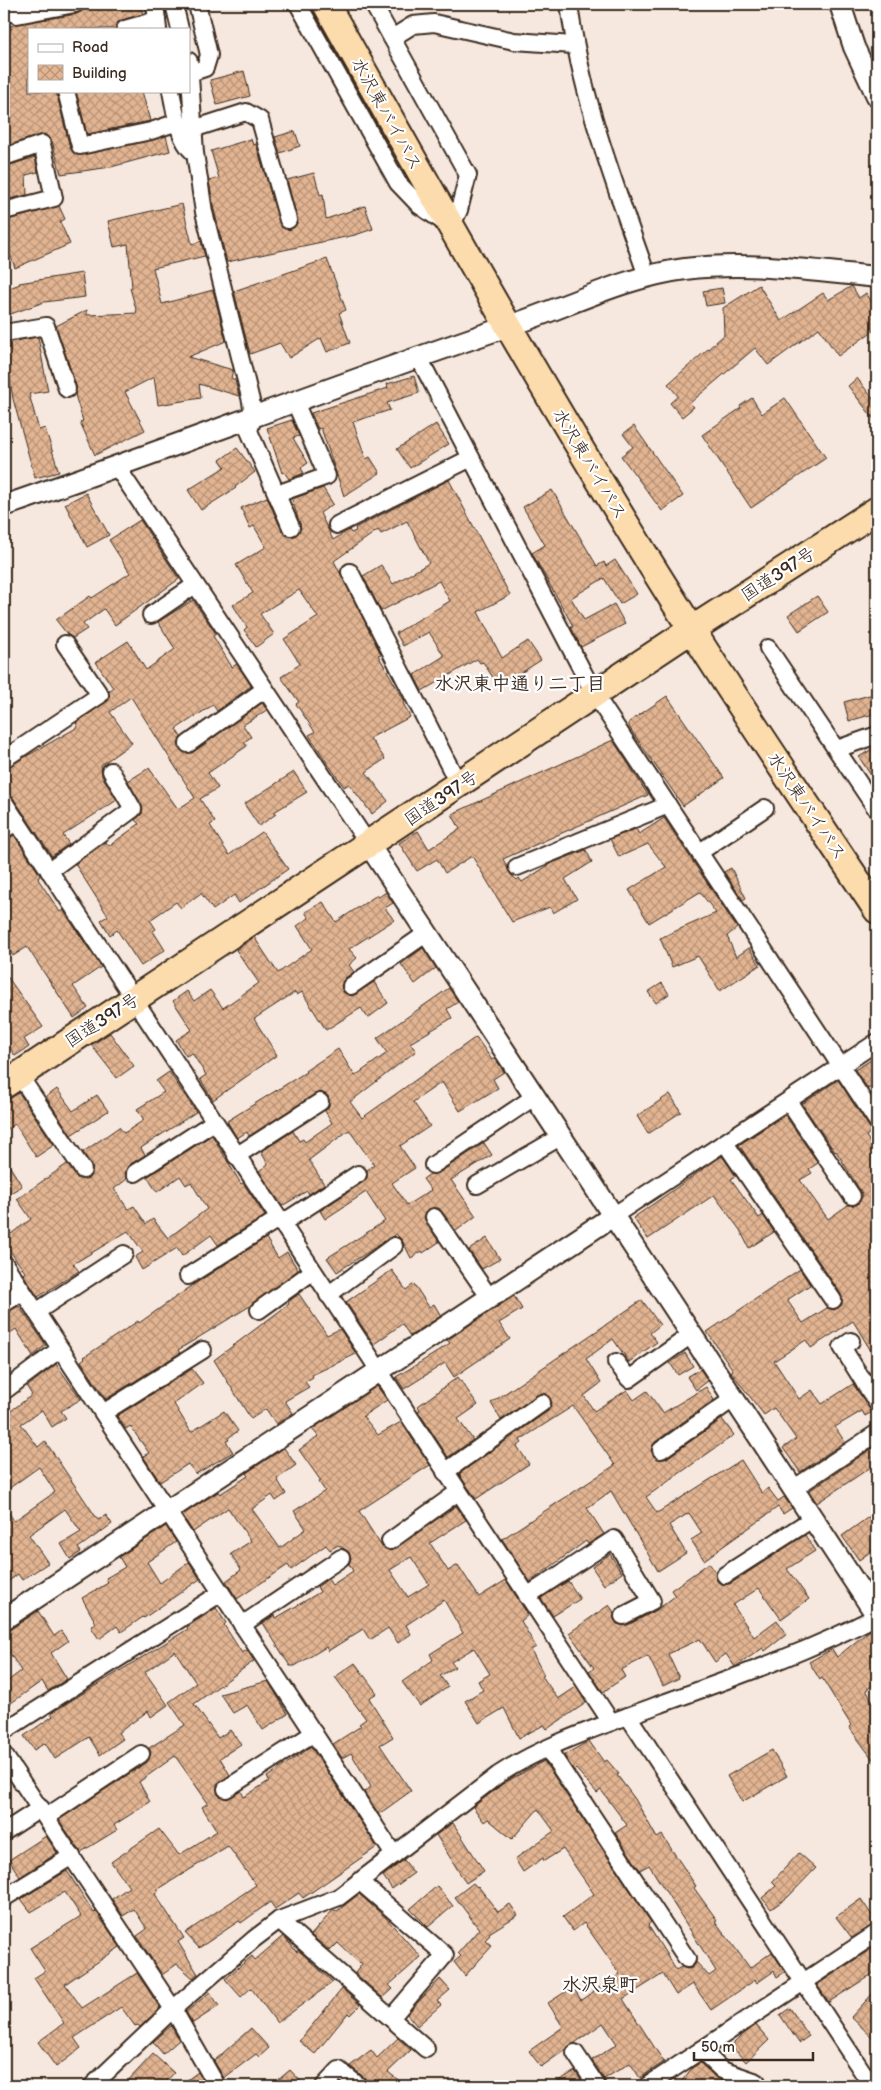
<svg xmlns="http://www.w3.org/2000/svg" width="881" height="2090" viewBox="0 0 881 2090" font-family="'Balsamiq Sans','Klee One',sans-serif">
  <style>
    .building { fill: url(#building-cross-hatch); stroke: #3b2a1e; fill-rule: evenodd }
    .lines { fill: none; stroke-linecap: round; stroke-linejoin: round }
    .minor-casing { stroke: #3b2a1e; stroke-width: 20 }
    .tertiary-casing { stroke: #3b2a1e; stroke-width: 24 }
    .trunk-casing { stroke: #3b2a1e; stroke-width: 30 }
    .minor { stroke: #fff; stroke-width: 16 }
    .tertiary { stroke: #fff; stroke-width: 20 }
    .trunk { stroke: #fcdcac; stroke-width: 26 }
    .labels { text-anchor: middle; stroke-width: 4.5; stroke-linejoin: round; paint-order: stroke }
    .street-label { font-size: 18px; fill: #3b2a1e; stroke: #fff }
    .neighbourhood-label { font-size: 19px; font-weight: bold; fill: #3b2a1e; stroke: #fff }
  </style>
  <defs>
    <pattern id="building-cross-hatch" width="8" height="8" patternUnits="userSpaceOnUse" patternTransform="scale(1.25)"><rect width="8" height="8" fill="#e2b492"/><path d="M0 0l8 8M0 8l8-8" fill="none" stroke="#b89377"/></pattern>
  </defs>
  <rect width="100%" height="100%" fill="#f6e8de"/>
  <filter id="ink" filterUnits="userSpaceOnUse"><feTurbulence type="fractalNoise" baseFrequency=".02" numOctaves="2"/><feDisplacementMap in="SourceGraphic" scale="10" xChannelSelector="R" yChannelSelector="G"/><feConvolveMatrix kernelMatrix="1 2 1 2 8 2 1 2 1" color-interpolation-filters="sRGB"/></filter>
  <g filter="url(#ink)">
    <g class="building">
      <path d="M93,4h47l3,10 -21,6 -4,2 -3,7h-86v62h27l14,57 7,7 89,-19 4,15 -59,16 -50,7 -9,-33 -7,-7 -41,13v-116l8,-2 -2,-3 6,-2 61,-10 5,-3 3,-5z"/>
      <path d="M244,71l6,25 -33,9 -7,-25z"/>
      <path d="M76,91h66l8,30 -63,13z"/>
      <path d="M295,131l5,15 -20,7 -5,-16z"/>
      <path d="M251,139l2,6 3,-1 25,83 10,2 7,-7 -11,-42 27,-7 6,22 3,-1 3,25 39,-13 8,23 -18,6 -128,27 -13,-52 -5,-29 10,-3 -8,-27z"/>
      <path d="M35,157l3,15 -12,3 1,20 -18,4 -1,-16 -4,1v-17z"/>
      <path d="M182,204l10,40 9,-3 4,15 -52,12 9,36 51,-14 13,51 -38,16 45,13 -2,8 4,2 4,16 -40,-12 2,14 -43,7 -4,-28 -29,15 20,38 -50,25 -15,-33 3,-1 -8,-26 1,-9 -20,-60 31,-16v5l50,-2 -7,-25 2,-1 -4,-43 -14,3 -6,-26z"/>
      <path d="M59,206l6,13 -5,3 10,22 -55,24 -11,-31v-16z"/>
      <path d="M327,259l19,51 -7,3 11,30 -23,9 -6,-14 -32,20 -9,-15 -30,11 -16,-63z"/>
      <path d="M82,273l3,24 -41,5 -36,13 -1,-6 -3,1v-20l16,-6 -1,-1z"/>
      <path d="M759,285l22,36 42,-28 5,7 24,-14 7,12 7,-5 7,10 4,-2v27l-39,28 -19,-28 -51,37 -13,-17 -65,55 4,4 -12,10 -12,-14 8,-7 -10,-12 56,-49 -1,-27z"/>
      <path d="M722,288l3,15 -19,3 -3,-15z"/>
      <path d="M38,337l10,54 -19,3 10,36 6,-2 14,44 -24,6 -22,-79 -9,-56z"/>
      <path d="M414,376l5,17 -32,10 3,7 -37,12 13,37 4,-2 10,16 -36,23 -23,-68 -3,1 -7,-16 77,-25 -1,-4z"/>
      <path d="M857,378l20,26v19l-29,-37z"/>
      <path d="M752,398l10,16 23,-16 41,60 -75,50 -49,-73 39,-27 -1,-2z"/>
      <path d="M292,420l7,16 -6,2 15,25 -7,5 3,5 -15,6 -5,-7 -2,1 -15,-45z"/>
      <path d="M436,424l13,20 -39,24 -13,-19z"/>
      <path d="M634,426l49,70 -21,15 -41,-55 12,-9 -10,-13z"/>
      <path d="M237,448l18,24 -20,15 1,1 -35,22 -13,-20 37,-23 -5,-7z"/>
      <path d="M449,480l61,115 -32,17 24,46 26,-17 13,19 -42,27 -16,-25 -3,1 -3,-4 -55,32 -8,-16 30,-19 -15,-24 -26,14 -7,-13 54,-32 -11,-20 -58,30 -18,-35 18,-11 12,19 36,-21 -22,-42 -26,13 -3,-4 -44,31 47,93 -3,1 27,47 -2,1 7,14 -40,21 15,21 -19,13 22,29 -16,13 -23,-30 -5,3 -18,-26 -17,-26 6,-3 -19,-28 3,-2 -18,-25 19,-13 -16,-25 34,-22 -19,-27 -39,24 14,20 -18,13 -12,-17 3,-3 -14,-22 20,-12 -17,-28 30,-18 -12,-21 -4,2 -9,-20 26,-11 15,34 7,6 6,-1 6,-8 -9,-29 31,-11 10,16 -13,9 13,27 16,-10 2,3 5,-2 -1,-3z"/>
      <path d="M552,490l45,76 7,-4 2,4 9,-6 22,34 -17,10 -16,-26 -33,20 13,22 30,-16 11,20 -44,23 -10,-20 2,-1 -41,-73 13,-8 -22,-38z"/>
      <path d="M86,493l23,42 -22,12 -22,-43z"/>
      <path d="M140,520l39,59 -64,46 -11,-16 -21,15 4,5 -14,9 -6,-4 -11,-14 34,-24 2,2 38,-25 -21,-33z"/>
      <path d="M817,596l11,16 -29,19 -11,-16z"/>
      <path d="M193,600l23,34 -3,2 19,31 5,-3 14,22 -34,25 -4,-6 -37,24 5,8 -3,8 6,8 9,-1 69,-49 5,7 -24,15 8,12 -7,5 3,4 -39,27 10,15 -18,11 15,23 -5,3 19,30 33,-23 26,37 -49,34 -5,-8 -21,15 -12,-17 -20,15 -5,-6 -26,18 6,9 -3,2 12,19 -24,16 -24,-36 -7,5 -9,-15 7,-4 -33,-52 31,-22 3,4 30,-22 -4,-4 7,-6 1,-6 -15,-27 21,-13 29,41 17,-11 -64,-101 -21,15 22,31 -31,22 1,11 15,24 -54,35 6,9 -17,12 -40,-60 -8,-7v-20l74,-42 -2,-4 33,-23v-9l4,-3 -17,-26 32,-21 18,29 29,-21 -17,-27z"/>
      <path d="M877,693v20l-28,8 -5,-19z"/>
      <path d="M667,696l57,82 -41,28 -54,-79v-5z"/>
      <path d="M613,740l35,55 -145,64 8,16 6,5 2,-2 3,4 30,-19 34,-13 6,12 -27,17 12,20 -24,14 -3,-6 -38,15 -40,-66 -27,17 -8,-14 -20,12 -18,-28 19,-12 11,18 31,-20 -8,-15z"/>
      <path d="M877,746v39l-18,-28z"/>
      <path d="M294,772l13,20 -33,20 2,2 -17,12 -15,-22z"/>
      <path d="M664,818l73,110 -10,8 9,21 13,-9 11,17 -40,26 -22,-35 -26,11 -12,-29 56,-25 -16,-21 -51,31 -20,-33 37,-23 -18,-23 -29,13 -9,-18 26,-10 3,5z"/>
      <path d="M14,835l26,40 -2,4 22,33 3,-2 38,57 -28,19 15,22 -14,10 -47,-71 -14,9 -5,-8 -4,4v-112z"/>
      <path d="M731,868l15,30 -3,2 -19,-28z"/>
      <path d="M386,892l7,11 -8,5 9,12 -45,29 8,9 -8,7 5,7 -9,6 -4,8 2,6 9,4 22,-14 14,21 -20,15 -7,-10 -35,22 -24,-38 -5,3 -2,-3 -41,27 23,36 -64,45 -13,-21 6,-4 -14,-22 -6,3 -10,-16 16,-10 -19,-29 14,-10 7,10 16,-11 13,18 36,-25 -23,-33 18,-13 24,36 34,-24 -15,-23 12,-8 -4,-6 18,-10 13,20 41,-27 2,2z"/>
      <path d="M423,948l13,20 -21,16 -14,-20z"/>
      <path d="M4,972l39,55 -19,12 5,8 -14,9 -11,-19z"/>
      <path d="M662,983l7,11 -13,9 -8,-11z"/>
      <path d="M449,988l9,14 -11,7 5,9 -42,25 6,8 -66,51 12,16 114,-81 16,23 3,-2 9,14 -11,7 5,9 -38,23 -18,-29 -29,20 17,24 -30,20 15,22 -23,15 15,22 24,-15 -8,-11 7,-5 9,-1 45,-30 8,12 -41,25 25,36 -20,15 -17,-23 -10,1 -5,9 15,24 -16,11 -1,-2 -11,7 -9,-18 -6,-6 -59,38 -10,-14 58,-37 -19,-29 -41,27 -5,-8 43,-29 4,-4v-8l7,-5 -25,-35 -40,30 15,24 -15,10 -2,-3 -25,15 -23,-35 9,-7 -7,-12 32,-21 6,10 4,-2 2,3 27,-19 -7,-12 4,-5 -1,-10 -8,-4 -5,2 -66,42 -2,-4 -10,6 -10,-17 79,-49 -1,-1 33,-22 17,27 32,-23 -10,-15z"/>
      <path d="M110,1033l24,33 -17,12 -26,-33z"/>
      <path d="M877,1056v27l-9,6 -13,-19z"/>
      <path d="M169,1072l27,40 -55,36 4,7 -16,10 -4,8 2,6 -13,10 14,20 6,-3 12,18 7,-5 15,19 39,-29 -16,-27 -5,3 -6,-9 -23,16 -10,-15 65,-42 29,49 2,-1 22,33 -47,29 -7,-10 -29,21 -5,-8 -35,22 -7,-13 8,-5 -15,-21 -55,33 6,7 -41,26 -15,-23 2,-2 -21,-29v-4l27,-20 -14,-20 50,-35 11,15 11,-1 4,-9 -10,-17 36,-25 5,6 20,-13 -7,-11 27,-17 -8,-11z"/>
      <path d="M838,1080l31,47 5,3 -8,6 11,18v207l-24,-40 -42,27 -5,-8 -32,21 25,38 13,-9 10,14 31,-20 19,28 -7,4 -3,-5 -27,16 10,15 -45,30 -17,-24 13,-9 -22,-31 -10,7 -33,-43 2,-2 -26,-38 93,-63 10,16 -23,15 16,23 24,-15 7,2 8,-5 -1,-11 -102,-149 46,-30 33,48 -9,6 3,4 -12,7 28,39 20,-14h9l6,-10 -27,-44 -1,1 -33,-48z"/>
      <path d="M57,1089l16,22 24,-16 11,16 -37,24 -25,-38z"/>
      <path d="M19,1093l35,52 -18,12 -21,-33 -11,7v-30z"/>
      <path d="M670,1094l11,18 -33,22 -11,-18z"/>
      <path d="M722,1156l14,20 -5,3 28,39 4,-3 11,17 -25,16 -9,-18 -26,-35 -66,44 -15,-21z"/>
      <path d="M4,1157l18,29 -18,11z"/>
      <path d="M266,1238l12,20 9,-6 11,18 -48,36 -72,44 2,3 -74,46 -25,-38 4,-3 -1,-1 54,-36 1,2 54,-38z"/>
      <path d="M487,1238l13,21 -18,10 -13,-19z"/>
      <path d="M392,1270l14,20 8,-6 15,23 5,-3 7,12 -31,20 -8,-12 -28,20 -28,-42z"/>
      <path d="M299,1294l28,41 13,-6 16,25 -44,21 1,2 -8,5 4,5 -24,14 8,12 -17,11 -10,-15 -15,10 -37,-59 75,-56 -1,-2z"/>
      <path d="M514,1296l8,13 -23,14 11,16 -56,38 -9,-14 -41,26 -8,-12 38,-23 16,-11 -3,-3z"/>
      <path d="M642,1300l18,25 -10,8 7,9 -28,20 -16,-23 -27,20 15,24 -17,13 10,15 33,-21 7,10 13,-9 16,22 43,-26 8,13 -59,42 -4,9 6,8 10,-1 55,-39 12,16 -88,62 11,16 84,-53 21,33 6,-5 10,13 6,-4 8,11 -9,6 -5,-7 -74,53 -13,-20 11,-7 -13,-20 -20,12 17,28 -28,18 -47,-80 -24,17 17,26 -16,10 -2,-3 -56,41 -28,-43 113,-74 -42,-59 -53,34 2,3 -5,3 12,18 -53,35 -17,-25 89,-63 4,-8 -5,-9 -6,-1 -40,27 -10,-17z"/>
      <path d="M19,1306l27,39 -13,11 -17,-27 -12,8v-23z"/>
      <path d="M685,1353l8,13 -15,9 -8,-12z"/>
      <path d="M56,1364l25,35 -20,12 5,7 -14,9 -10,-17 -21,14 17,23 7,-6 53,79 8,-5 6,9 -34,24 3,4 -11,7 -9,-15 20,-12 -16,-23 -36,26 19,28 -26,17 -4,-6 -14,11v-80l10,16 41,-29 -16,-25 -35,25v-76l28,-21 -5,-8z"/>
      <path d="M877,1368v17l-7,-12z"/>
      <path d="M192,1369l11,14 -29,21 17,28 33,-21 14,20 -10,7 1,2 -3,1 7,11 -37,22 -8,-10 -28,18 -17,-26 6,-3 -19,-27 -4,3 -9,-13z"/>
      <path d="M700,1369l8,12 -12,9 -9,-13z"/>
      <path d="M458,1377l20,28 -20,14 15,21 -25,17 -30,-46 2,-1 -2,-4z"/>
      <path d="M377,1386l10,14 -24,16 15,19 23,-13 29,43 -71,46 23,36 9,4 65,-45 10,14 -36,23 18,28 10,-6 21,32 27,-17 22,35 -7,6 15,26 -5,3 13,25 -2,1 16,23 18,-12 10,16 -39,26 -3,-4 -25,13 -15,-30 -25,15 -14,-22 18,-11 -5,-9 12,-7 -16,-26 -23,14 4,5 -15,9 8,11 -28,19 -18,-24 31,-22 -3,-6 33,-21 -19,-33 -38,25 5,9 -13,9 -10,-15 -18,12 -7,-11 -35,22 -2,-4 -31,19h-5l-27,-43 12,-8 1,3 44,-26 -3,-5 11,-8 4,6 21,-14 -4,-7 2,-6 -2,-6 -11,-7 -8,5 -4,-5 -35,25 -3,-5 -51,34 -11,-18 15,-11 -10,-16 20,-13 -23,-33 -35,24 -11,-17 36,-23 2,2 28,-18 -2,-3 38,-25 12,17 -19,14 9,15 -10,7 -4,-6 -20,14 28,39 26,-19 -12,-18 31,-20 -6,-9 2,-1 -22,-31 19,-14 -6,-7zM411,1557l18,27 -21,13 -18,-27z"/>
      <path d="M877,1445v18l-60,40 -8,-12z"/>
      <path d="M877,1511v36l-18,13 -17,-24z"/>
      <path d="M166,1526l10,16 -29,20 13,21 29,-21 11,17 -56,39 -1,-1 -22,15 -4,-6 -18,13 -8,-12 5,-4 -14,-25 26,-15 -2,-5 19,-11 -6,-10z"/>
      <path d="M805,1535l10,16 -28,18 22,30 -28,20 -22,-31 -26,17 21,32 23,-17 10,14 -22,17 -2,-3 -28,19 -9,-13 -11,8 -15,-23 -32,15 11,24 -16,8 -15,-30 -27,14 4,7 -22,15 -14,-21 5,-3 -25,-35 40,-28 5,7v8l3,4 11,1 29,-15 18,-14 -4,-6 38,-27 7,10 1,8 4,3h9z"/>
      <path d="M610,1554l12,19 -18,12 -12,-18z"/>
      <path d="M568,1581l12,18 -27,17 -12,-18z"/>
      <path d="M216,1608l10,15 -2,2 18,28 5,-3 7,11 -60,43 24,34 12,-8 11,14 -21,14 10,17 -13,9 1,11 9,4 14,-8 3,6 25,-16 -2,-4 44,-30 66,100 -74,51 -4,-5 -24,16 -5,-7 -29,21 -2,-2 -40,27 -14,-15 71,-48 -28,-39 -71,44 1,2 -3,2 29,44 -6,4 20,32 -5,4 -16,-14 -15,11 -25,-39 10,-7 -13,-20 -11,7 -11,-17 17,-12 -18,-25 48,-33 20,26 38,-24 -15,-24 6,-4 -33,-47 -36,26 11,20 -36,23 3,5 -36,22 -22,-32 88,-58 4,-9 -2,-5 36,-23 -16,-23 27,-19 -21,-32 -30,21 23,33 -17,12 -3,-6 -30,22 5,6 -23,16 -11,-18 -34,22 -10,-16 -11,7 -10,-14 29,-20 -2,-3 137,-84 -1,-2z"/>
      <path d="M38,1611l16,25 7,-5 7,10 -17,12 16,26 -19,12 -6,-10 -38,27v-24l17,-13 -13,-21 -4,3v-22l7,-2z"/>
      <path d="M870,1630l7,9v43l-11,8 11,18v57l-28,-38 2,-2 -29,-47 -2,2 -11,-18 23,-13 5,8z"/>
      <path d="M355,1663l22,30 -8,5 24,39 -13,8 31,46 -32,23 -15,-22 7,-5 -20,-34 -9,5 -9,-14 28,-18 -2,-2 7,-5 -31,-42z"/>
      <path d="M268,1681l20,33 -25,16 -16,-25 -14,8 -13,-19z"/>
      <path d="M589,1741l15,21 3,-2 12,14 -2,1 18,24 22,39 5,-3 34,51 -2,2 23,32 -2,1 35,47 22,-16 13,20 -8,5 -3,-6 -17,12 -2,-3 -44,30 -18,-26 -17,11 -13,-21 -40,25 41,63 -24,16 -10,-15 -26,16 -12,-19 25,-16 -14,-21 -62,44 -12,-16 34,-24 -15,-24 25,-16 8,13 39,-26 -36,-51 -11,8 -10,-14 31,-23 -31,-45 -19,12 -1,-3 -20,14 -8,-13 39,-28 -16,-22 -26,30 -24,-20 -4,3 -11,-15 31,-24 40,-22 107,161 -3,3 28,45 5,-3 6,2 5,-1 4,-6 13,14 7,-5 -67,-106 -9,5 -25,-37 12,-8 -26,-35 -4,3 -21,-24 -2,2 -10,-16z"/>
      <path d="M772,1750l15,26 -45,26 -15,-26z"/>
      <path d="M453,1823l31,48 -18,12 -30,-48z"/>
      <path d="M46,1836l11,17 -37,24 -11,-17z"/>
      <path d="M799,1853l17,15 -28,29 -17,12 -9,-11 14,-12 -4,-4z"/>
      <path d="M404,1860l10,13 -22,16 -9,-13z"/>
      <path d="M67,1871l27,42 2,-2 24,36 -55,37 17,24 55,-35 23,35 -20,19 -2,-2 -3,1 -14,-19 -47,31 7,10 -25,19 -18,-25 26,-19 -30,-45 11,-7 -15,-23 51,-32 -16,-24 -34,20 -10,-13z"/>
      <path d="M473,1883l4,4 1,-1 20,26 12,-8 8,11 -29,18 1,2 -5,5 7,6 -27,30 -11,-14 7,-6 -3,-3 21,-24 -24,-32z"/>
      <path d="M437,1886l16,20 -25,21 -18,-18z"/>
      <path d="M359,1894l27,24 35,39 -32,28 4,4 -10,9 -28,-25 7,-9 -2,-2 -1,1 -21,-20 -8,8 -19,-16 22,-25 4,1z"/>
      <path d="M861,1899l16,24 -25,15 -16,-21z"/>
      <path d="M283,1936l14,16 1,-2 35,32 -56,41 -26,-35 -10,9 -16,-18 27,-23 3,4z"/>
      <path d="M877,1945v26l-48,31 -12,-17z"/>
      <path d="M440,1979l10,11 -13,11 4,4 -24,21 -10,-12z"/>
      <path d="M342,1989l18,16 -10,10 -2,-2 -33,41 -16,-13z"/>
      <path d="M877,1989v53l-26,-25z"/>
      <path d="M210,1992l9,14 -26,17 -7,-11z"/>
      <path d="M790,2008l19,28 -10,7 -19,-28z"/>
      <path d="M756,2025l13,15 -23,22 -15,-16 10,-10z"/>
      <path d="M171,2026l8,14 -16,14 -10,-12z"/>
      <path d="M251,2028l18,20 -10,9 -3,-3 -32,24 -10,-17z"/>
      <path d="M398,2038l13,12 -23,22 18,14h-37l-4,-8 -15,-12 21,-16 6,8z"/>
      <path d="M153,2054l21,19 -12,13h-39z"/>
      <path d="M700,2063l15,14 20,9h-57l14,-18z"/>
      <path d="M290,2070l15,16h-34z"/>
      <path d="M575,2071l10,15h-35z"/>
      <path d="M198,2072l8,14h-27z"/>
    </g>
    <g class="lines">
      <g class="minor-casing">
        <g id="minor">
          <path d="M4,4l2,5 11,6 58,-11"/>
          <path d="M155,4l3,25"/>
          <path d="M174,4l6,25"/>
          <path d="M298,4l100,179 22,23 31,21 8,-17 9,-35 -95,-171"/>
          <path d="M569,4c12,94 47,183 78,272"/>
          <path d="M125,29l32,-9"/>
          <path d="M392,38l21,-13 21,-2 80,18 60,4"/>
          <path d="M189,61l6,92 9,59 47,189 2,16 -4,14 42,96"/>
          <path d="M190,73l15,-5 4,-13 -12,-51"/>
          <path d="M66,91l14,55 71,-15 27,-9"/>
          <path d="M171,91c4,19 7,48 22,61"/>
          <path d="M193,129l53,-17 14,8 28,100"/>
          <path d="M4,157l38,-13 12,54 -50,13"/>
          <path d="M4,333l42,-7 21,63"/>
          <path d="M418,356l177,339 282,426"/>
          <path d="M117,467l252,378"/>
          <path d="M277,494l50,-18 -32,-74"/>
          <path d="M337,525l134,-67"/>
          <path d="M350,572l109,213"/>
          <path d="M151,615l44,-30"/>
          <path d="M768,648l109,162"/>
          <path d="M188,744l77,-55"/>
          <path d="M837,749l40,-14"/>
          <path d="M4,759l96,-64 -35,-51"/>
          <path d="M4,802l607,920"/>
          <path d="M4,830l13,-9"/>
          <path d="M700,852l65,-44"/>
          <path d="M517,867l151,-62"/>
          <path d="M49,871l84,-62 -22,-38"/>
          <path d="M351,986l76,-53"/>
          <path d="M19,1075l64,95"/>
          <path d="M788,1101l64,95"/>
          <path d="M725,1143l108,157"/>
          <path d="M236,1156l84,-54"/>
          <path d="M433,1165l101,-68"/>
          <path d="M135,1173l79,-51"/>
          <path d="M477,1185l83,-48"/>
          <path d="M613,1216l264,-174"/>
          <path d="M434,1217l56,81"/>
          <path d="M281,1224l77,-50"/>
          <path d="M4,1263l390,592"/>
          <path d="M188,1276l90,-57"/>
          <path d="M328,1295l66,-49"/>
          <path d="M4,1304l18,-13"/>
          <path d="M259,1310l53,-38"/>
          <path d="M36,1312l88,-58"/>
          <path d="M851,1341l-9,6 35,56"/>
          <path d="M616,1362l13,17 62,-44"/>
          <path d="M4,1391l56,-42"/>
          <path d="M103,1413l100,-63"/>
          <path d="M661,1450l72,-51"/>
          <path d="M445,1472l97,-69"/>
          <path d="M793,1489l84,-56"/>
          <path d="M390,1541l68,-49"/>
          <path d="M725,1575l87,-56"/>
          <path d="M527,1596l87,-57 38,62 -29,15"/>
          <path d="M242,1625l99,-67"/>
          <path d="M628,1716l244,370"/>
          <path d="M4,1731l217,-138"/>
          <path d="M548,1749l139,210"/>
          <path d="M4,1755l169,254 44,77"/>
          <path d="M226,1789l88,-56"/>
          <path d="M46,1817l95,-63"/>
          <path d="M4,1832l37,-24"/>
          <path d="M359,1881l86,74 -54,63"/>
          <path d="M4,1898l68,-42"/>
          <path d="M279,1920l147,129"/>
          <path d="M701,2050l21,20 35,12"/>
          <path d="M575,2053l22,33"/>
          <path d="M92,2086l81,-77 81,-70 25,-19 60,-23 159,-122c47,-31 104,-49 157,-69 75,-27 151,-53 222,-90"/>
          <path d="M324,2086l15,-16 20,16"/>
          <path d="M647,2086l230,-153"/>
        </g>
      </g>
      <g class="tertiary-casing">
        <g id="tertiary">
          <path d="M840,4l14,43 23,49"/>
          <path d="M4,506c168,-58 333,-122 502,-179 59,-19 117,-50 179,-58 64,-8 129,2 192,8"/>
          <path d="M369,845l508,771"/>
          <path d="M4,1619l609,-403"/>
        </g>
      </g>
      <g class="trunk-casing">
        <g id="trunk">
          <path d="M326,4c118,211 236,422 366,626 60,95 123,187 185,280"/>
          <path d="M4,1085l687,-455 186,-120"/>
        </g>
      </g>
      <use href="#minor" class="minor"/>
      <use href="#tertiary" class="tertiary"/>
      <use href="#trunk" class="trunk"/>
    </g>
  </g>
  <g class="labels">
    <g class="street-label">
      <text transform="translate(387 114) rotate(61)" y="6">水沢東バイパス</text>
      <text transform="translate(590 464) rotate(59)" y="6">水沢東バイパス</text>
      <text transform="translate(778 574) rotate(-33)" y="6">国道397号</text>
      <text transform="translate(441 798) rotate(-34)" y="6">国道397号</text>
      <text transform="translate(807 806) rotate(56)" y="6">水沢東バイパス</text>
      <text transform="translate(102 1020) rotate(-33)" y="6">国道397号</text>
    </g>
    <g class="neighbourhood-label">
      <text x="520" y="690">水沢東中通り二丁目</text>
      <text x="600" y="1991">水沢泉町</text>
    </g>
  </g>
  <rect width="881" height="2090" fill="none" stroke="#fff" stroke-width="20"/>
  <rect x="10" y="10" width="861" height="2070" fill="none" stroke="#3b2a1e" stroke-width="2" filter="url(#ink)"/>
  <rect x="28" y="28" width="162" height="65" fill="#ffffff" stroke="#b1aaa5"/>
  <rect x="38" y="44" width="25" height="8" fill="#ffffff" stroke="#b1aaa5"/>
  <text x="72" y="52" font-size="15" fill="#3b2a1e">Road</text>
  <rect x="38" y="65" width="25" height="15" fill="url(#building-cross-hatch)" stroke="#b1aaa5"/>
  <text x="72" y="78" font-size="15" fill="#3b2a1e">Building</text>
  <path d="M694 2052v8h119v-8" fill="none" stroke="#3b2a1e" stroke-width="2.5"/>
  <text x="701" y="2052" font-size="15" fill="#3b2a1e" stroke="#ffffff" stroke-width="4" paint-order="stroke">50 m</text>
</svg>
